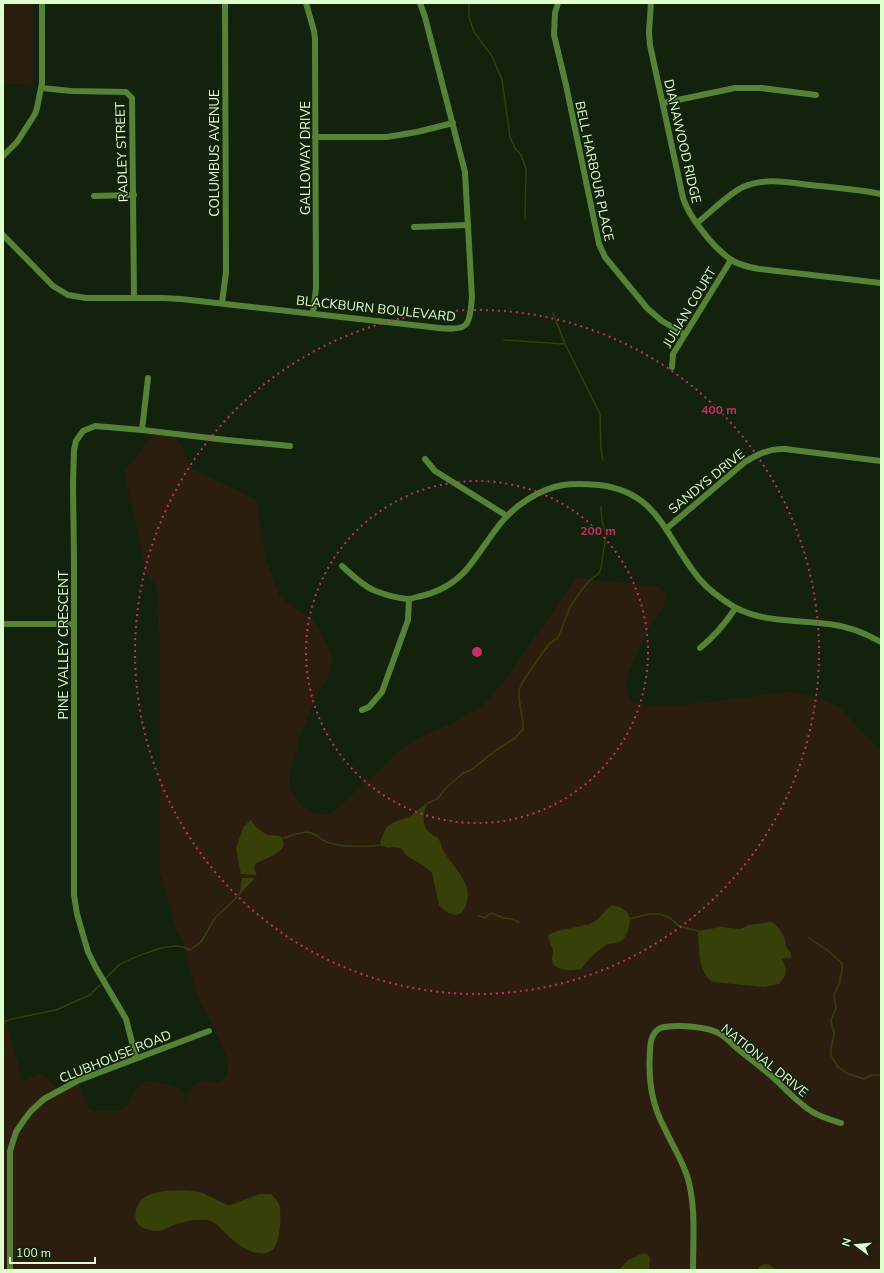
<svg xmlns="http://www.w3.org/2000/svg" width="884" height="1273" viewBox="0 0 884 1273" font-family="'Nunito Sans',sans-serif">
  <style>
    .green { fill: #2c1e0f }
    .water { fill: #364008 }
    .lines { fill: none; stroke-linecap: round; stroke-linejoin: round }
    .stream { stroke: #364008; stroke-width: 1.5 }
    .street { stroke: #568236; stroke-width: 6 }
    .ring { fill: none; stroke: #c52f66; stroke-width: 2; stroke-dasharray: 2 4 }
    .labels { text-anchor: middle; stroke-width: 3; stroke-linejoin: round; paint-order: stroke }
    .street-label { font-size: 13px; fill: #dfffcd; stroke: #13220c }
    .centre { fill: #c52f66; stroke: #13220c; stroke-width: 2 }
    .ring-label { font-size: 12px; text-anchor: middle; font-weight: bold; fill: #c52f66; stroke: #13220c; stroke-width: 3; stroke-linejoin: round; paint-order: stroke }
  </style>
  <rect width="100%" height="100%" fill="#13220c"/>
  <g class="green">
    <path d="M3,3l30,1v81l-30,-2z"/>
    <path d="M175,433l17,36 64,31 9,56 15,41 33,23 16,29 4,10 -4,16 -12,20 -17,41 -11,43 4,16 11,13 6,4 12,3 8,-2 10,-6 22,-22 23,-19 9,-11 21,-16 41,-17 27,-17 22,-25 71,-102 82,8 8,10 -4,14 -13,16 -21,48 -3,18 8,10 15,3h38l101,-13 12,1 23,6 17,8 42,45v518h-878v-260l20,72 16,-8 6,2 13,13 14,-7 8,2 8,23 7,4h21l13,-6 5,-14 10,-10c11,2 35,2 40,14 0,3 0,7 1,10l4,-15 6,-6 12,-3 12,1 7,-4 2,-11 -1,-9 -11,-27 -21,-41 -12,-47 -8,-18 -15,-51v-236l-4,-52 -10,-14 -22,-100 30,-38z"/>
  </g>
  <g class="water">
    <path d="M428,803c-5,8 -7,22 1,29 2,2 6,4 9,6 3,4 3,9 6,14 10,16 32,35 21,55 -2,5 -4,7 -9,8l-10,-3 -7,-7 -7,-32 -4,-4 -22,-14 -5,-7 -10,-1 -1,1 -9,-2 -1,-2c7,-28 18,-19 35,-31 5,-4 8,-8 13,-10z"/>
    <path d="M251,820l5,7 8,6 5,2 11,1c14,15 -17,23 -25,28l-1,5 3,6 -16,-1 -5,-26 8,-22z"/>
    <path d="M242,878h10l2,1 -12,13h-2z"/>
    <path d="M610,906c6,-1 13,2 17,6 6,8 1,24 -6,29 -4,2 -8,2 -12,3 -4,1 -8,4 -11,7 -7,5 -12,12 -17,18 -9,2 -27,3 -29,-9 0,-3 1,-7 1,-10 -1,-5 -5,-10 -5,-15l9,-4 25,-5 3,-2 3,1 9,-5z"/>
    <path d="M772,922c4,3 9,8 11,13 3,7 2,13 8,18v4l-2,2 -3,-2 -4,2 4,11 -1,6 -6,8 -15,3 -51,-5c-15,-8 -14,-36 -15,-51l23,-4 19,2 9,-4z"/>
    <path d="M186,1190l17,3 24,12h4l28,-11h12c3,3 6,6 8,10 3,9 1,37 -5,44 -2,3 -5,4 -8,5 -16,3 -31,-11 -42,-21 -5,-6 -9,-10 -17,-12 -10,-1 -20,0 -30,4 -13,4 -16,10 -31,5 -3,-1 -6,-3 -8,-5 -3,-4 -3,-9 -2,-14 5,-21 33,-19 50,-20z"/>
    <path d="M642,1254h5l3,4 -1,12h-30l9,-10z"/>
    <path d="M766,1264l4,1 7,5h-20l3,-4z"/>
  </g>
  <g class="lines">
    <g class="stream">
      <path d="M469,3v14l5,15 18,24 10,24 8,57 5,11 6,7 5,14 -1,50"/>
      <path d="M553,313l12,31 35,70 1,35 2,11"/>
      <path d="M504,340l60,4"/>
      <path d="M428,803l9,-4 9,-11 17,-15 8,-3 24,-19 20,-13 8,-9v-7l-4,-23v-9l3,-7 16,-24 12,-16 8,-5 12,-31 10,-15 9,-11 10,-8 2,-5 5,-33 -4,-14 -1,-14"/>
      <path d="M283,838c8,-2 17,-6 25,-6 9,2 14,9 22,11 11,4 38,4 50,2"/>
      <path d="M479,916l7,2 1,-2 4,-3 13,5 9,1 5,3"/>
      <path d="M629,919l20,-5h12l9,4 9,8 19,5"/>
      <path d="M809,938l18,12 15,13v8l-2,6v5l-6,13 2,13 -5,12 3,14 -3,14v7l6,11 9,7 18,6 8,-4h9"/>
      <path d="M106,978c4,-4 8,-8 12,-12 7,-6 40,-18 50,-19 8,-2 15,-1 22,3l11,-8 14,-24 21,-20 5,-6"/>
      <path d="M3,1022l9,-3 44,-9 34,-15 10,-10"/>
    </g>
    <g class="street">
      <path d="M306,3l8,28 1,8 1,249 -3,25"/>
      <path d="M558,3l-3,10 -1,22 12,50 33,159 6,13 42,51 15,13 22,13"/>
      <path d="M651,3l-2,29 1,13 33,153c6,19 30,49 47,61 8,6 19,8 29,10l122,14"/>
      <path d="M42,88l29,3 55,1 6,6 2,200"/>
      <path d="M663,103l72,-15h26l55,7"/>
      <path d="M315,137h72l30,-5 36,-9"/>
      <path d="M3,156l14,-14 18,-28 2,-6 5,-25v-80"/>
      <path d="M94,196l40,-1"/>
      <path d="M697,223c14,-11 31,-29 46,-36 24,-11 52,-3 77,-1 20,2 41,4 61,8"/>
      <path d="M414,227l54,-2"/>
      <path d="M3,235l50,51 15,9 18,3h77l18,1 241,27c10,1 40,7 45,-3 4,-7 4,-17 5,-25l-7,-126 -40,-155 -5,-14"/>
      <path d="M222,303l4,-31 -1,-269"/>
      <path d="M672,367l1,-13 58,-94"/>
      <path d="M142,430l6,-52"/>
      <path d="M425,459l10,12 72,45"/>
      <path d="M666,529l79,-67c12,-8 26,-14 40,-13l96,12"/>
      <path d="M342,566c9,8 19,18 31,24 10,4 23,8 34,9 4,0 7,-1 10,-2 20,-4 37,-13 50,-28 12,-15 22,-31 33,-45 15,-19 40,-35 63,-39 12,-2 25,-1 36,0 58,7 65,48 95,87 8,12 19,21 31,29 31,23 68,18 104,23 18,2 36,9 52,18"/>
      <path d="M3,624h71"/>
      <path d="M700,648c15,-12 24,-23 35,-39"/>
      <path d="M362,710l7,-3 13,-15 26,-72 1,-21"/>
      <path d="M136,1058l-10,-39 -30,-51 -8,-16 -11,-38 -3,-19v-336l-1,-74 1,-35 2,-9 7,-10 12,-5 47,4 85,10 63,6"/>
      <path d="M10,1270v-119l6,-19 8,-12 7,-9 13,-12 33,-18 132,-50"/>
      <path d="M693,1270c0,-30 3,-62 -5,-91 -5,-18 -16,-34 -24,-52 -13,-24 -16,-49 -14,-76 0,-10 3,-22 14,-24 15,-2 43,-1 56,7 7,4 13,11 19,16 14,11 29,22 42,35 9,9 19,19 30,26 9,6 20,9 30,12"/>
    </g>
  </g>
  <g class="ring">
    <circle cx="477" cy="652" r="171"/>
    <circle cx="477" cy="652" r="342"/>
  </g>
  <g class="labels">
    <g class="street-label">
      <text transform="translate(683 141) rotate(77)" y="5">DIANAWOOD RIDGE</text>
      <text transform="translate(121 152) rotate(-92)" y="5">RADLEY STREET</text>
      <text transform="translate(214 153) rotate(-90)" y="5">COLUMBUS AVENUE</text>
      <text transform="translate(305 158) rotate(-90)" y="5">GALLOWAY DRIVE</text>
      <text transform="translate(595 171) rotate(78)" y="5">BELL HARBOUR PLACE</text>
      <text transform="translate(689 307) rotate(-59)" y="5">JULIAN COURT</text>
      <text transform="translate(376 308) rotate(6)" y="5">BLACKBURN BOULEVARD</text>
      <text transform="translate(706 481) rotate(-39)" y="5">SANDYS DRIVE</text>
      <text transform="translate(63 645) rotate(-90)" y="5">PINE VALLEY CRESCENT</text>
      <text transform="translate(115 1056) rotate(-22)" y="5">CLUBHOUSE ROAD</text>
      <text transform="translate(765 1060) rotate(39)" y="5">NATIONAL DRIVE</text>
    </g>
  </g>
  <circle cx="477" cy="652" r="6" class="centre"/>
  <g class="ring-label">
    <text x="719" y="414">400 m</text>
    <text x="598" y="535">200 m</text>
  </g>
  <rect width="884" height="1273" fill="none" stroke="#dfffcd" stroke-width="8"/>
  <g transform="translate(856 1245) rotate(286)" stroke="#13220c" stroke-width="3" paint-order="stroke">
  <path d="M0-3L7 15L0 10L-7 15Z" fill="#dfffcd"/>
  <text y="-6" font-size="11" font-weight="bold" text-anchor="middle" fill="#dfffcd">N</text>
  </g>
  <path d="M10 1257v6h85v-6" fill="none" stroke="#dfffcd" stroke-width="2"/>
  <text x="16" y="1257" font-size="12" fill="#dfffcd" stroke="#13220c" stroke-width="3" paint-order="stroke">100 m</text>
</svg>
